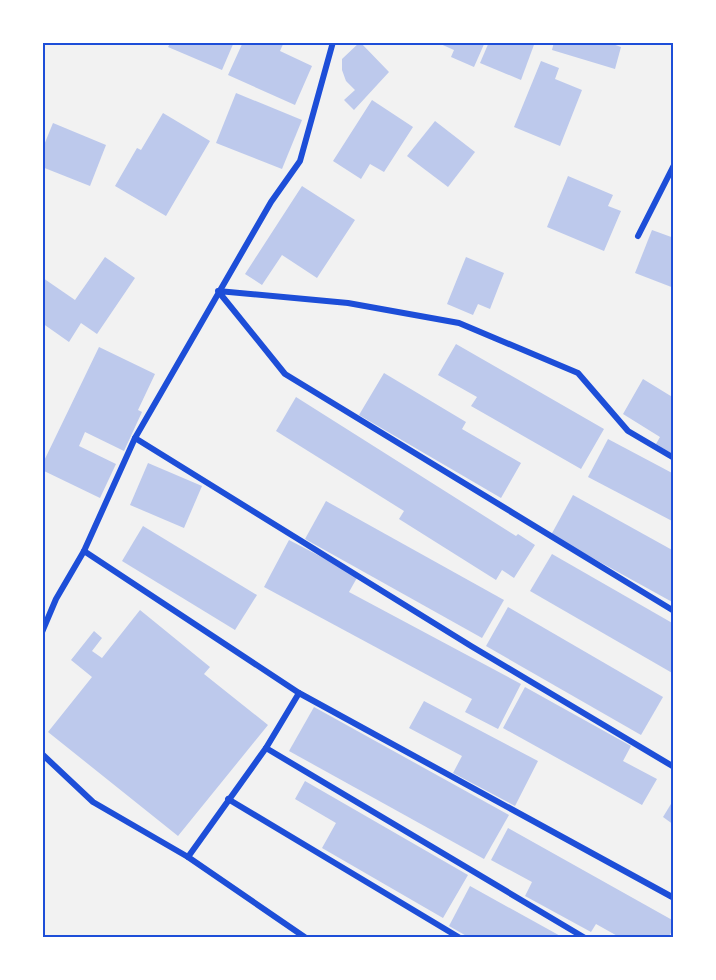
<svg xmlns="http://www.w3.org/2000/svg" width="716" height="980" viewBox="0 0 716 980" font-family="Rubik,sans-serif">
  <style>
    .building { fill: #bdc9ec }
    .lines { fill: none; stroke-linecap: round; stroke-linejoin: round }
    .minor { stroke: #1d4ed8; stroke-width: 6 }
    .neatline { fill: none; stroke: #1d4ed8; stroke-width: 2 }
  </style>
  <rect width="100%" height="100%" fill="#f2f2f2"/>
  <g class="building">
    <path d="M171,42h63l-12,28 -54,-23z"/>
    <path d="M243,42h41l-4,9 32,15 -17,39 -67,-30z"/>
    <path d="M360,42l29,30 -35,38 -10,-10 11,-10 -9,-9 -4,-11v-11z"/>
    <path d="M436,42h49l-11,25 -23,-10 3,-7z"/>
    <path d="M489,42h46l-14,38 -41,-17z"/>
    <path d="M554,42h53l14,5 -6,22 -63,-19z"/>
    <path d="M541,61l18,7 -4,11 27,11 -22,56 -46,-19z"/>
    <path d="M236,93l66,27 -20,49 -66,-26z"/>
    <path d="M372,100l41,27 -29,45 -14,-8 -9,15 -28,-18z"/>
    <path d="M163,113l47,28 -44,75 -51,-30 22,-38 4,2z"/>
    <path d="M435,121l40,31 -27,35 -41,-31z"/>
    <path d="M53,123l53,22 -16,41 -48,-19v-17z"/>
    <path d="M568,176l45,19 -5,11 13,5 -17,40 -57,-24z"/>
    <path d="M302,186l53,34 -38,58 -35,-23 -20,30 -17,-11z"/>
    <path d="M652,230l22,8v50l-39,-15z"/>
    <path d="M105,257l30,21 -38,56 -16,-11 -12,19 -27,-19v-44l1,-1 32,22z"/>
    <path d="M466,257l38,16 -14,36 -12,-5 -5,11 -26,-11z"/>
    <path d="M456,344l148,85 -23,40 -110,-63 6,-9 -39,-22z"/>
    <path d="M99,347l56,27 -17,36 4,2 -18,39 -39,-19 -6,14 37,18 -16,34 -58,-28v-5z"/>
    <path d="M384,373l82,49 -4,7 59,34 -20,35 -142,-83z"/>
    <path d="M643,379l31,19v57l-18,-11 4,-7 -37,-23z"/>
    <path d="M296,397l220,139 2,-2 17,11 -21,33 -12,-8 -6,10 -97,-61 5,-8 -128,-80z"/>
    <path d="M608,439l66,35v48l-86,-45z"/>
    <path d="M148,463l54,23 -18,42 -54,-23z"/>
    <path d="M573,495l101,56v52l-123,-68z"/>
    <path d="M326,501l178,99 -22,38 -177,-99z"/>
    <path d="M143,526l114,69 -22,35 -113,-69z"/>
    <path d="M289,540l69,36 -9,16 172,92 -23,45 -33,-17 7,-13 -208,-112z"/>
    <path d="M552,554l122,70v50l-144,-83z"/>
    <path d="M508,607l155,90 -22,38 -155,-89z"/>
    <path d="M140,610l70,57 -6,7 64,51 -90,111 -130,-104 44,-55 -21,-17 23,-29 8,7 -10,13 10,7z"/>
    <path d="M525,687l106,59 -8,15 34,18 -15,26 -139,-77z"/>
    <path d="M424,701l114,60 -23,45 -62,-33 9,-17 -53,-28z"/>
    <path d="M314,707l195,108 -25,44 -195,-108z"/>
    <path d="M305,781l163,94 -25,43 -121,-70 14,-25 -41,-24z"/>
    <path d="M674,799v26l-11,-8z"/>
    <path d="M508,828l166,93v6l-6,11h-47l-25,-14 -5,8 -66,-36 7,-14 -41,-22z"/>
    <path d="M470,886l94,52h-94l-21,-12z"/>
  </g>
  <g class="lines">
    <g class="minor">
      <path d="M638,236l36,-71"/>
      <path d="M135,438l336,208 203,121"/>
      <path d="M674,458l-46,-27 -50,-58 -119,-50 -111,-20 -130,-12 67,83 389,237"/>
      <path d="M84,551l215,142 -33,55 -78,109"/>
      <path d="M42,632l14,-33 28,-48 51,-113 136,-236 29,-41 33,-119"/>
      <path d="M299,693l375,205"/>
      <path d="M266,748l319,190"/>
      <path d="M42,754l51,48 95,55 118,81"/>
      <path d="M228,799l232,139"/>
    </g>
  </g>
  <rect width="716" height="980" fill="none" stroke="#ffffff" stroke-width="87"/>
  <rect x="44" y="44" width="628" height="892" class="neatline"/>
</svg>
